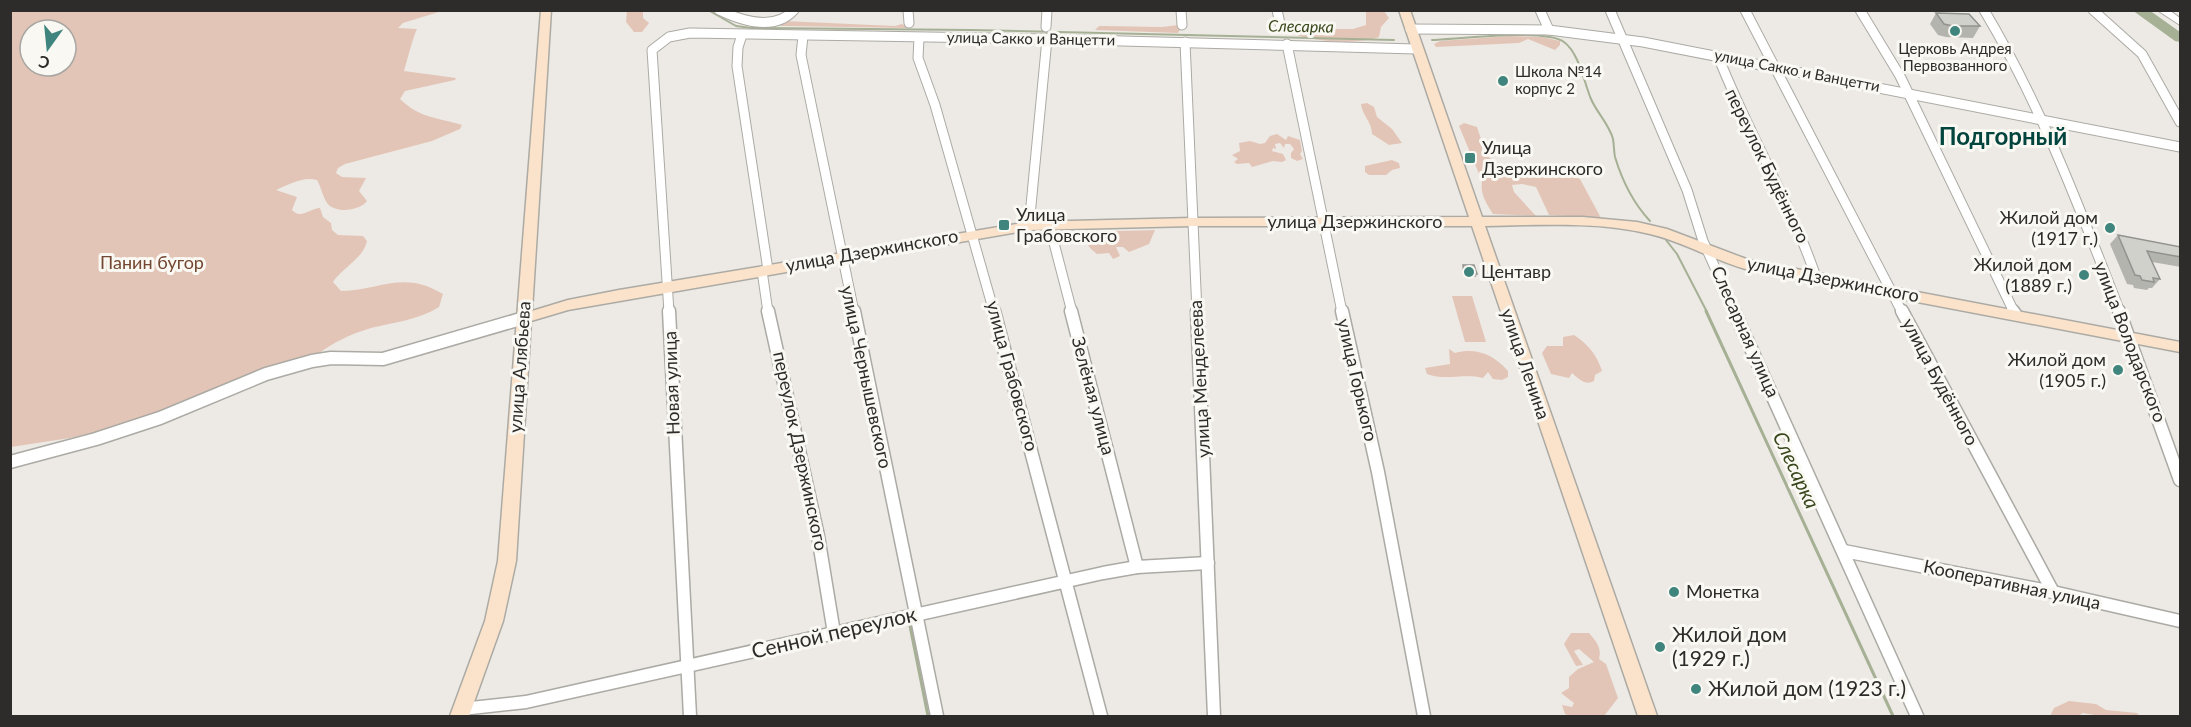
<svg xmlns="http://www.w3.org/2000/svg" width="2191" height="727" viewBox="0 0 2191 727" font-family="Lato,sans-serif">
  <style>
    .green { fill: #e3c5b7; fill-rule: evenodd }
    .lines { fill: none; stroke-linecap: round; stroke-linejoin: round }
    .stream-far1 { stroke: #a5b095; stroke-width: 2 }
    .stream { stroke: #a5b095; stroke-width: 3 }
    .river { fill: #a5b095; fill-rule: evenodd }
    .minor-far1-casing { stroke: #acaaa4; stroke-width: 11 }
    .minor-casing { stroke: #acaaa4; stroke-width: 15 }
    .tertiary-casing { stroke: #acaaa4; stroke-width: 2 }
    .secondary-casing { stroke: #acaaa4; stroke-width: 3 }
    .minor-far1 { stroke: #fff; stroke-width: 9 }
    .minor { stroke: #fff; stroke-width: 12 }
    .tertiary { fill: #fff; fill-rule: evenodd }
    .secondary { fill: #fae3ca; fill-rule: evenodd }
    .wall { fill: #b4b4af }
    .building { fill: #d1d1cc; stroke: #92928f; stroke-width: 1.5 }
    .poi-dot { fill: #3f857d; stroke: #faf8f2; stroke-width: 2 }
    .labels { text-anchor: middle; stroke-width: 6; stroke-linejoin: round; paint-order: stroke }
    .far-street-label { font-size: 15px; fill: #2d2c2a; stroke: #faf8f2 }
    .far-poi-label { font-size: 15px; fill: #2d2c2a; stroke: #faf8f2 }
    .far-water-label { font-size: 16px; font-style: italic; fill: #37471b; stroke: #faf8f2 }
    .poi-label { font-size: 18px; fill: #2d2c2a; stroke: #faf8f2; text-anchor: start }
    .street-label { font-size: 18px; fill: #2d2c2a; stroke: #faf8f2 }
    .park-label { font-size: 18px; fill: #734731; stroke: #faf8f2 }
    .water-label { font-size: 20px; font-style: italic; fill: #37471b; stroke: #faf8f2 }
    .near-street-label { font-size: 21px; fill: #2d2c2a; stroke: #faf8f2 }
    .near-poi-label { font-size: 21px; fill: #2d2c2a; stroke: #faf8f2; text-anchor: start }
    .district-label { font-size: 24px; font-weight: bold; fill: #02443e; stroke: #faf8f2 }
  </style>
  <rect width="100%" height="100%" fill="#edeae5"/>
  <g class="green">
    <path d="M643,10v8l6,5 -7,9h-8l-8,-10 1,-11z"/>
    <path d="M10,11h432l-39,12 -5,5 19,1c-3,5 -10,32 -13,42l52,7 -1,2 -50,11 -5,8c21,20 37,18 62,26l-2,4 -28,12 -87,23 -7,4 -2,5 6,4 24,1 -7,13 8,10c-7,10 -32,13 -40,2 -4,-6 -6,-16 -10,-23 -14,-4 -29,5 -41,10l21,7 -5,13c9,10 18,-2 28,-2l3,9 8,6 1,7 6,5 25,1 4,5c-4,18 -24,26 -34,41l8,9c40,-1 62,-21 102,3l-4,13c-21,13 -44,15 -68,21 -20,6 -40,15 -55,28l-181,67 -65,15 -59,9zM30,30h36v36h-36z"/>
    <path d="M1366,11h18l5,7 -8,9 -2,10c-22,8 -64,5 -85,-3l33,-5h26l13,-4z"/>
    <path d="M784,21l111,5 7,-2 6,4 -125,-2 -9,-2z"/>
    <path d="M1178,25l3,3 -3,5 -83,-3 4,-4h5l58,1z"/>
    <path d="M1509,36l33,1 18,4v4l-5,5 -27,-11 -9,4 -83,4 -2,-3 6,-3z"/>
    <path d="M1367,103l7,4 3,10 15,12 10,14 -13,2 -17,-11c0,-12 -10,-19 -11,-30z"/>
    <path d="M1464,123l13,4 5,15v10l16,12 72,10 10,5 21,39 -52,-3 -13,-28 -14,-3 -10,1 2,7 22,24 -43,-2c-7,-11 -13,-20 -11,-33l-23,-55z"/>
    <path d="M1277,134l9,6 2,-4 12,4 2,11 -2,3 3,5 -6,2 -6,-3v-5l3,-4 -4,-5h-5l-1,4 -4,-5 -5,1 1,5 -3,-1 -1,3 11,3 3,6 -4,2 -9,-1 -21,6 -3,-4 -12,1 -3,-2 4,-3 -6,-4 8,-4 -1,-8 11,-2 10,3 5,-1 5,-7z"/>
    <path d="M1392,160l7,3 1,5 -8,2 -6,5h-17l-4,-3v-6z"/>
    <path d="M1155,230l-6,14 -20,8 -6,-5h-7l4,9 -7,3 -4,-6 -12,1c-9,-7 -12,-11 -12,-22z"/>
    <path d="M1452,296h20l14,46h-21z"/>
    <path d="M1574,335c14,9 23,20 28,36l-7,4 -1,6c-9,5 -15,-2 -22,-8l-3,5 -18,-4 -9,-21 5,-7h16v-9z"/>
    <path d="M1449,349l6,4c22,-6 39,2 53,18v6l-6,3 -9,-1 -5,-7 -5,6c-19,-5 -38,3 -56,-4l-2,-6 25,-4z"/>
    <path d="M1571,633h18c7,8 13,15 10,26l7,5 12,34 -14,18h-34l-5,-2 -3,-9 10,2 2,-4 -13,-10 8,-5v-11l9,-8 16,-7 -15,-13 -5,2 9,14 -7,1 -12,-22z"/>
    <path d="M2069,701l27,3 10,6 31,3 3,3h-40l-17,-3 -5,3h-28l4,-8z"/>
  </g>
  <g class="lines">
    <g class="stream-far1">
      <path d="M708,10l28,16 15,2 220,2 423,10"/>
      <path d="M1432,40c26,-1 113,-12 132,2 15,11 20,40 27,57 6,14 18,25 22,40 1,6 1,13 2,18 7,23 19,47 35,64"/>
      <path d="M1666,240l11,14 30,58"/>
    </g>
    <g class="stream">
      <path d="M1706,311l187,405"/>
      <path d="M909,621l19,95"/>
    </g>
    <path class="river" d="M2132,10h17l31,22v10l-5,-1z"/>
    <g class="minor-far1-casing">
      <g id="minor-far1">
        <path d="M719,10c23,11 55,22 75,0"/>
        <path d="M908,10l1,13"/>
        <path d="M1181,10l1,15"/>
        <path d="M1277,10l4,18"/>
        <path d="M1540,10l9,20"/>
        <path d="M1610,10l77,180 16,51 32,71"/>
        <path d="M1745,10l157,302"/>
        <path d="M1860,10l40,66 114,236"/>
        <path d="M1984,10c57,95 96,199 136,302"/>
        <path d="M2093,10l49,44 38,68"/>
        <path d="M1046,27l1,-17"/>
        <path d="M1410,29l139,1 94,12 537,105"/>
        <path d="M742,35l-4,12 -1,19 31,204"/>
        <path d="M803,36l-2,19 53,257"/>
        <path d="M919,38l-1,20 17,47 59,207"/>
        <path d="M1185,42l12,270"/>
        <path d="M1287,44l55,268"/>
        <path d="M1718,56c29,75 72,145 98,221"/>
        <path d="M1049,224l23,88"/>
        <path d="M1029,226l18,-187"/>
        <path d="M762,271l6,41"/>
        <path d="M669,312l-17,-262 17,-13 21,-4 357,6 369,10"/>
      </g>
    </g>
    <g class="minor-casing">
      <g id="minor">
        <path d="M669,311l21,405"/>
        <path d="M768,311l50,225 16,97"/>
        <path d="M854,311l83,405"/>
        <path d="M994,311l107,405"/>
        <path d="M1071,311l66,256"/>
        <path d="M1197,311l17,405"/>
        <path d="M1342,311l36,161 46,244"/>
        <path d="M1734,311l183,405"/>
        <path d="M1902,311l151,281"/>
        <path d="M2013,311l2,3"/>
        <path d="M2119,311l61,169"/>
        <path d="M10,462l86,-23 64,-21 106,-44 46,-13 19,-3 52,1 141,-41"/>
        <path d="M1844,551l209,41 127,29"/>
        <path d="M462,709l64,-7 577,-129 34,-6 71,-4"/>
      </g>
    </g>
    <g class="tertiary-casing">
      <path id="tertiary" d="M2157,10h12l11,8v7z"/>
    </g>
    <g class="secondary-casing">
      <path id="secondary" d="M541,10h10l-19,301 36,-11 51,-10 410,-68 163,-4 277,-1 -70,-207h11l72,207h101l54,5 30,7 82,31 431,82v10l-431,-82c-34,-9 -65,-28 -99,-36 -53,-13 -111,-9 -165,-8l172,490h-19l-166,-490h-280l-163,4 -461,80 -37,11 -15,240 -13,60 -34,95h-19l35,-95 13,-60z"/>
    </g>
    <use href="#minor-far1" class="minor-far1"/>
    <use href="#minor" class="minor"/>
    <use href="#tertiary" class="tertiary"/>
    <use href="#secondary" class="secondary"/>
  </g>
  <g class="wall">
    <path d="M1936,13l44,13 -7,12 -27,-1 -8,-2 -8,-11z"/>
    <path d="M2118,235l63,12v20l-29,-5 8,17 -8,9h-3l-2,2 -13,-2 -1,-3 -6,-1 -17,-40z"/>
    <path d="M1463,265l14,9 -1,3h-11l-3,-9z"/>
  </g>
  <g class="building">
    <path d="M1936,13l33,1 11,12h-27l-9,-2z"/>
    <path d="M2118,235l63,12v10l-34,-6 13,28 -7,-1 1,4 -12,-2 -2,-4 -5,-1z"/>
    <path d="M1463,265h11l3,9h-11z"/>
  </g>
  <g class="poi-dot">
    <circle cx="1955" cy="31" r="6"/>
    <circle cx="1503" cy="81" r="6"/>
    <rect x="1464" y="152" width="12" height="12" rx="3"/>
    <rect x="998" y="219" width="12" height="12" rx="3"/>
    <circle cx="2110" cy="228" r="6"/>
    <circle cx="1469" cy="272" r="6"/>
    <circle cx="2084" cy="275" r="6"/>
    <circle cx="2118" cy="370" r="6"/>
    <circle cx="1674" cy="592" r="6"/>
    <circle cx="1660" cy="647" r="6"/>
    <circle cx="1696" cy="689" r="6"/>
  </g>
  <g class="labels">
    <g class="far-street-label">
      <text transform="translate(1031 39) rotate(1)" y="5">улица Сакко и Ванцетти</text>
      <text transform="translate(1797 71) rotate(11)" y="5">улица Сакко и Ванцетти</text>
    </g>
    <g class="far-poi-label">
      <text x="1955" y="54">Церковь Андрея<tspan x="1955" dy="17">Первозванного</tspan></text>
      <text x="1515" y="77" text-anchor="start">Школа №14<tspan x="1515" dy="17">корпус 2</tspan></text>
    </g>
    <g class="far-water-label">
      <text transform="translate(1301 26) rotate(1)" y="6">Слесарка</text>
    </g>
    <g class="poi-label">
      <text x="1482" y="154">Улица<tspan x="1482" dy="21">Дзержинского</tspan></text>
      <text x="1016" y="221">Улица<tspan x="1016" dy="21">Грабовского</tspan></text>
      <text x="2098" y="224" text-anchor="end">Жилой дом<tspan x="2098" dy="21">(1917 г.)</tspan></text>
      <text x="2072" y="271" text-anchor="end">Жилой дом<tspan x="2072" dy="21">(1889 г.)</tspan></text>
      <text x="1481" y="278">Центавр</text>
      <text x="2106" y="366" text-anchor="end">Жилой дом<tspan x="2106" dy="21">(1905 г.)</tspan></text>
      <text x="1686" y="598">Монетка</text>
    </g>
    <g class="street-label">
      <text transform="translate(1767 166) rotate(64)" y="6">переулок Будённого</text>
      <text x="1355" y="228">улица Дзержинского</text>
      <text transform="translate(872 251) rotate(-10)" y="6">улица Дзержинского</text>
      <text transform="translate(1833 280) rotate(11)" y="6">улица Дзержинского</text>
      <text transform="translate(1745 332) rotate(66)" y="6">Слесарная улица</text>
      <text transform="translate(2130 342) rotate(69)" y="6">улица Володарского</text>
      <text transform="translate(1525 364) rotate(71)" y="6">улица Ленина</text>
      <text transform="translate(520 367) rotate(-86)" y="6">улица Алябьева</text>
      <text transform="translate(1012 376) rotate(75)" y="6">улица Грабовского</text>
      <text transform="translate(866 377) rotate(78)" y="6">улица Чернышевского</text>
      <text transform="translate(1200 379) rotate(-93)" y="6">улица Менделеева</text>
      <text transform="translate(1357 380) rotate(77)" y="6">улица Горького</text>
      <text transform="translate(1940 382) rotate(62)" y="6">улица Будённого</text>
      <text transform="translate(672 383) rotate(-92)" y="6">Новая улица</text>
      <text transform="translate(1093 396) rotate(75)" y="6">Зелёная улица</text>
      <text transform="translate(800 451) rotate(78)" y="6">переулок Дзержинского</text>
      <text transform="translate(2012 585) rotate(12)" y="6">Кооперативная улица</text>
    </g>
    <g class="park-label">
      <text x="152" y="269">Панин бугор</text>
    </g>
    <g class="water-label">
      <text transform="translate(1796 470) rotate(65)" y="7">Слесарка</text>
    </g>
    <g class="near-street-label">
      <text transform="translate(834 633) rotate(-13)" y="7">Сенной переулок</text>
    </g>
    <g class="near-poi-label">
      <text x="1672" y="642">Жилой дом<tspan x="1672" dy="24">(1929 г.)</tspan></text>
      <text x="1708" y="696">Жилой дом (1923 г.)</text>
    </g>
    <g class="district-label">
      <text x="2003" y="145">Подгорный</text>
    </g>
  </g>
  <rect width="2191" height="727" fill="none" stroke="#2d2c2a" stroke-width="24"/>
  <g transform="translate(48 48) rotate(195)"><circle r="28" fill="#faf8f2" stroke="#a8a6a2" stroke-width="1.5"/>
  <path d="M0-4.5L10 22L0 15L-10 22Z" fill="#3f857d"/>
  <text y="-9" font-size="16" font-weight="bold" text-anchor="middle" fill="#2d2c2a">С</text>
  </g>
</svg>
